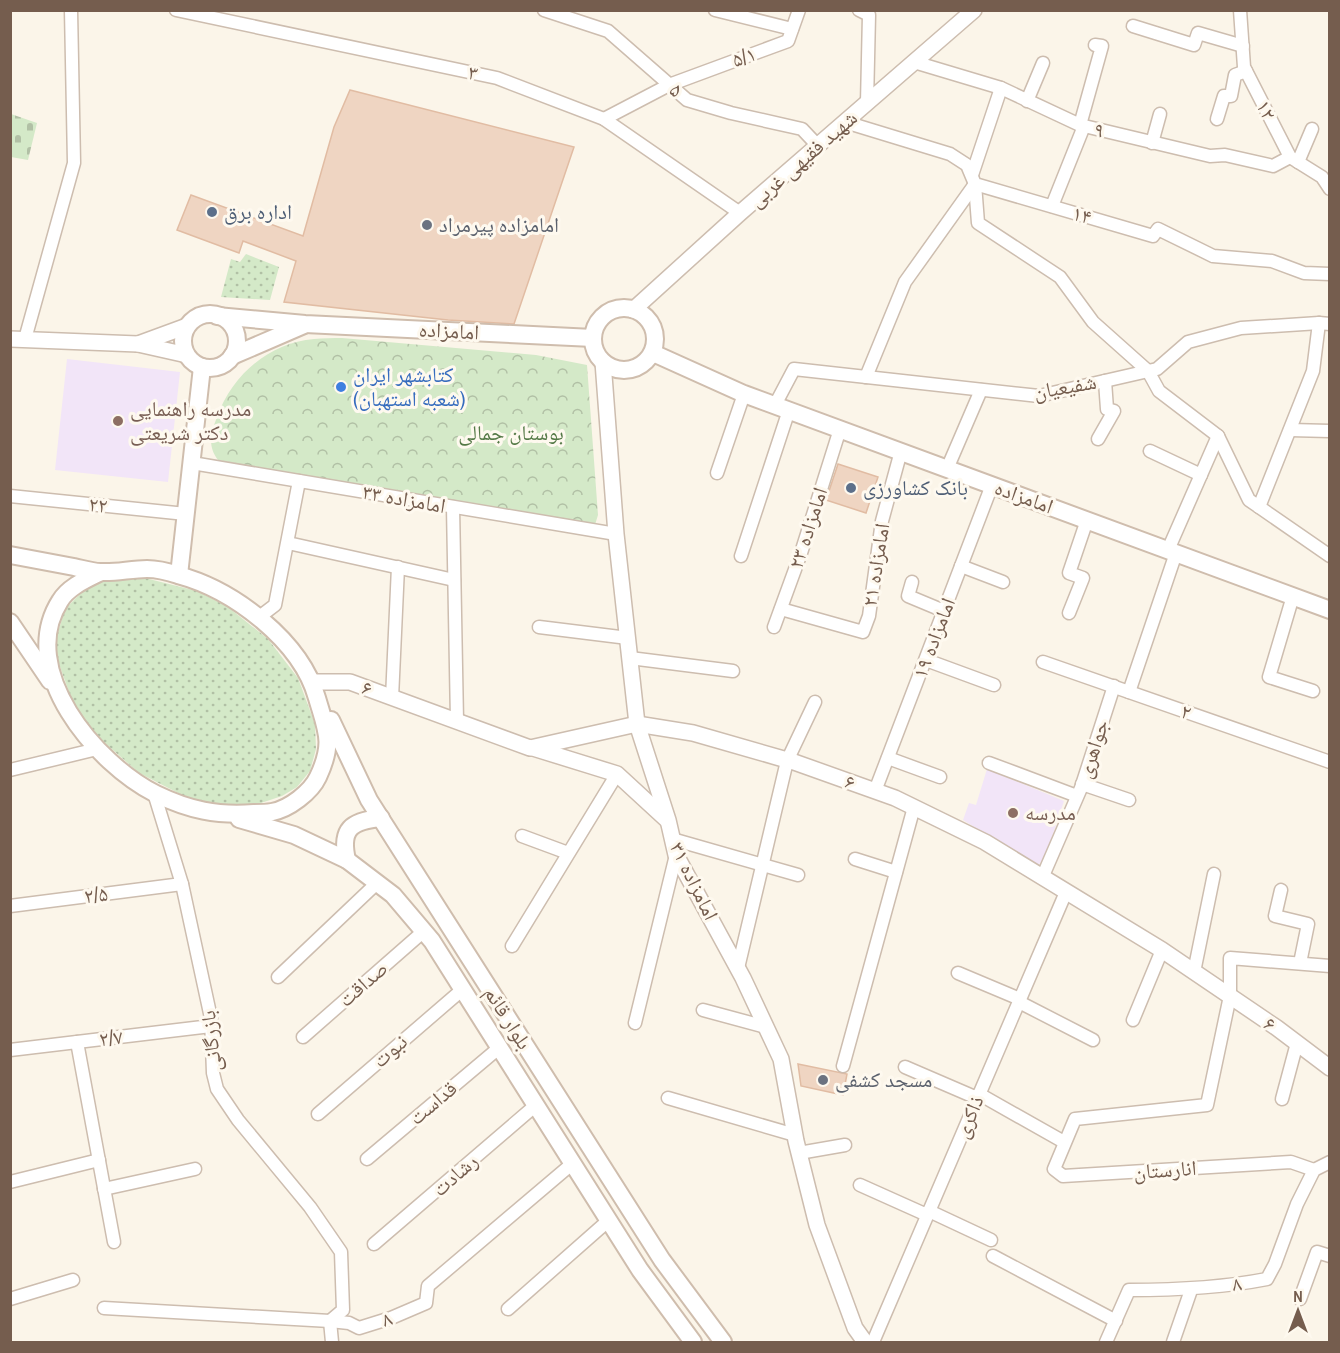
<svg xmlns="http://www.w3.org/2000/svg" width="1340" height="1353" viewBox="0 0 1340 1353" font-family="'Archivo Narrow','Noto Naskh Arabic',sans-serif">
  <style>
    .education { fill: #f2e5f8 }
    .grass { fill: url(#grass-dots) }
    .forest { fill: url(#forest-crowns) }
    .cemetery { fill: url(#cemetery-stones) }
    .building { fill: #efd5c2; stroke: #e1bca3; stroke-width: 1.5 }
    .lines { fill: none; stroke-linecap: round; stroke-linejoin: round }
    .minor-casing { stroke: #cdbdaf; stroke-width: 15 }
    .tertiary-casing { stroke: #cdbdaf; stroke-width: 18 }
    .secondary-casing { stroke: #cfbdad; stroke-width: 20 }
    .minor { stroke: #fff; stroke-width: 12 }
    .tertiary { stroke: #fff; stroke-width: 15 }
    .secondary { stroke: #fff; stroke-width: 16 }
    .service-dot { fill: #5c6f8a; stroke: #fef9ef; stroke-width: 2 }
    .worship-dot { fill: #6b7280; stroke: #fef9ef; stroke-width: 2 }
    .shop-dot { fill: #3f7fe0; stroke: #fef9ef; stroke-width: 2 }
    .education-dot { fill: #8d6e63; stroke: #fef9ef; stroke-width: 2 }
    .labels { text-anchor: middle; stroke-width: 6; stroke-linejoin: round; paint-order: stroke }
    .street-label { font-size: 21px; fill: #755d4e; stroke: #fef9ef }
    .service-label { font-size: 21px; fill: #4e5e75; stroke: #fef9ef; text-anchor: start }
    .worship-label { font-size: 21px; fill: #5b616d; stroke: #fef9ef; text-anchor: start }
    .shop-label { font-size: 21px; fill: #366cbe; stroke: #fef9ef; text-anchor: start }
    .education-label { font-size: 21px; fill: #785e54; stroke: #fef9ef; text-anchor: start }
    .park-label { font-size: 21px; fill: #547946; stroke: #fef9ef }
  </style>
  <defs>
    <pattern id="grass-dots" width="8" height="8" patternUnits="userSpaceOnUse" patternTransform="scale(1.5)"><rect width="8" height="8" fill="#d4e9c8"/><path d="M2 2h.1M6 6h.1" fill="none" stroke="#b1c0a5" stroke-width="1.8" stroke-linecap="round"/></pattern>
    <pattern id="forest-crowns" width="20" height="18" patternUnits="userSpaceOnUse" patternTransform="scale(1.5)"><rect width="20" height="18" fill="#d4e9c8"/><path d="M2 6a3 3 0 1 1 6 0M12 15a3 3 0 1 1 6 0" fill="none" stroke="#b1c0a5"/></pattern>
    <pattern id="cemetery-stones" width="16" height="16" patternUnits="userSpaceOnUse" patternTransform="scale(1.5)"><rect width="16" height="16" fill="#d4e9c8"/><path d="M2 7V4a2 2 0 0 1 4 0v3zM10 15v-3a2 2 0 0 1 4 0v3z" fill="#b1c0a5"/></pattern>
  </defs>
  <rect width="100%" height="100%" fill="#fbf5e9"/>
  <g class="education">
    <path d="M67,359l113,13 -12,110 -113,-12z"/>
    <path d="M987,769l77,32 -19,57 -8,8 -74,-46 6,-17 7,2z"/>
  </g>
  <g class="grass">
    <path d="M246,254l33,13 -9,33 -49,-3 10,-38 9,3z"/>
    <path d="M137,576l60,15 31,16 40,32 30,39 17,46 1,25 -6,22 -13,16 -15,9 -21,7 -23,2 -26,-1 -26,-7 -47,-24 -42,-37 -24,-33 -14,-39 -4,-22 10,-33 18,-18 25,-12z"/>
  </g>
  <path class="forest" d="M342,338l194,17 51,10 11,150 -4,13 -376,-68c-11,-15 -7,-27 -1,-43 15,-42 52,-74 97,-78 9,-1 19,-1 28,-1z"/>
  <path class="cemetery" d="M11,114l26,9 -9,37 -17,-3z"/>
  <g class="building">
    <path d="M350,90l224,57 -60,177 -66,-4 -164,-18 12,-41 -53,-20 -4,12 -62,-23 14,-35 112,41 31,-109z"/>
    <path d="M838,464l40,13 -12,36 -40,-13z"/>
    <path d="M798,1064l49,10 -4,21 -42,-9z"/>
  </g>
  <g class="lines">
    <g class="minor-casing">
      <g id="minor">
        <path d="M176,10l321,68 107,41 136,94"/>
        <path d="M544,10l64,21 79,69 44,13 71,16 16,17"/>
        <path d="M715,10l77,19"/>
        <path d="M859,10l10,5 -2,88"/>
        <path d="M1240,10l4,57 46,90 32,20 8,12"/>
        <path d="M1133,26l61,19 4,-12 45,13"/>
        <path d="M914,62l87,26 79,37 130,31 15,-1 48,11 17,-9"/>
        <path d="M1027,101l16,-38"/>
        <path d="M604,119l65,-34 119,-44 11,-31"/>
        <path d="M1217,119l7,-23h7l4,-21 11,-4"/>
        <path d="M845,122l105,32 17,11 8,19 178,52 5,-7 55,27 59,5 32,12 26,1"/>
        <path d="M1080,125l22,-79 -7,-1"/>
        <path d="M1152,143l8,-29"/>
        <path d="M1298,162l14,-33"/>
        <path d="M972,175l29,-87"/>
        <path d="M975,184l3,39 82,54 33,45 55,49 11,20 59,45 31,64 81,56"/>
        <path d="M1052,206l32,-80"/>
        <path d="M25,339l49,-176 -3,-153"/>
        <path d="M866,377l39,-95 70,-98"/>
        <path d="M775,405l19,-36 245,27 118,-27 31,-27 53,-14 78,-5 11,1"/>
        <path d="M1290,430l40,1"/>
        <path d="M1098,439l16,-28 -7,-2 -2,-28"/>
        <path d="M1150,451l51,24"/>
        <path d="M192,463l424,71"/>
        <path d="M947,469l34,-79"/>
        <path d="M717,473l27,-79"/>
        <path d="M10,496l176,18"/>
        <path d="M453,507l4,214"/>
        <path d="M1259,507l54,-136 6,-48"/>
        <path d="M288,543l166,37"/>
        <path d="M1168,550l50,-114"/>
        <path d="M741,556l48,-146"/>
        <path d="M961,566l42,16"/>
        <path d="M912,582l-4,14 36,15"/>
        <path d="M1293,596l-24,81 44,14"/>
        <path d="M781,609l82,23 6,-16 13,-95 19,-70"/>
        <path d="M1069,613l14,-35 -14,-5 18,-53"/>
        <path d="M258,618l17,-13 24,-124"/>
        <path d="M539,627l89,11"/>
        <path d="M774,627l27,-74 39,-124"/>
        <path d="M630,658l103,13"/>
        <path d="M926,660l68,25"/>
        <path d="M1043,662l287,100"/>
        <path d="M1129,692l47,-139"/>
        <path d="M392,698l6,-131"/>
        <path d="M888,758l52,19"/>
        <path d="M989,763l88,33"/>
        <path d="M10,770l87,-21"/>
        <path d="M1082,784l47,16"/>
        <path d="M875,791l117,-306"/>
        <path d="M154,793l28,91 29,134 2,55 4,16 21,31 72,87 31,45 2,58 -13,11"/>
        <path d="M522,836l46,17"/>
        <path d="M672,839l126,36"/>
        <path d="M855,859l41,13"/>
        <path d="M1042,878l39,-90 33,-102"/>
        <path d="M1281,890l-6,26 33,8 -8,39"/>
        <path d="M10,906l172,-22"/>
        <path d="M512,946l105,-172"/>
        <path d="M738,968l49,-207 28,-59"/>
        <path d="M1194,972l20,-98"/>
        <path d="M958,973l62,26"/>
        <path d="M278,977l99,-94"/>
        <path d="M1019,1002l74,38"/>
        <path d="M703,1010l63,17"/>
        <path d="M1133,1020l29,-70"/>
        <path d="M635,1023l41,-168"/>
        <path d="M303,1037l121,-106"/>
        <path d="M77,1042l37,200"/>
        <path d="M10,1050l201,-24"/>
        <path d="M843,1066l71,-259"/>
        <path d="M905,1067l72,31"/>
        <path d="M979,1094l85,48"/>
        <path d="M668,1098l127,37"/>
        <path d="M1282,1099l15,-56"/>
        <path d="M318,1114l145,-125"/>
        <path d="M799,1153l46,-8"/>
        <path d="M367,1159l133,-112"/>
        <path d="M1314,1170l-23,-8 -228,14 -9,-7 21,-50 132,-14 23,-109v-38l100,8"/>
        <path d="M10,1182l89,-22"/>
        <path d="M860,1185l67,30"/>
        <path d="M104,1189l91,-20"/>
        <path d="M929,1211l62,29"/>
        <path d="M374,1244l162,-139"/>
        <path d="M993,1256l123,65"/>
        <path d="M10,1299l63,-19"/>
        <path d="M1300,1299l17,-47 13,4"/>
        <path d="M104,1308l226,13 19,2 10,5 32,-10 35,-15 2,-17 145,-123"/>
        <path d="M508,1309l101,-89"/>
        <path d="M330,1321l2,21"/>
        <path d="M873,1342l193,-450"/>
        <path d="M1106,1342l23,-52c47,0 92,-2 138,-11l8,-15 22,-60 17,-34 16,-8"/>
        <path d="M1173,1342l18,-52"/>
      </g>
    </g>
    <g class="tertiary-casing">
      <g id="tertiary">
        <path d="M633,310l107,-97 234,-203"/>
        <path d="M10,339l128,5 49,11"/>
        <path d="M138,344l49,-18"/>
        <path d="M603,362l13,172 21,190 31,96 8,35 67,123 38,81 15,82 21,84 38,103 10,14"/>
        <path d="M313,682h37l180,66 107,-24 56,9 101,29 101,36 90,44 177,108 115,78 53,40"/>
        <path d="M533,748l84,26 50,46"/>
      </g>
    </g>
    <g class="secondary-casing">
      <g id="secondary">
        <circle cx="624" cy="339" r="31"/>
        <circle cx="210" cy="341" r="27"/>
        <path d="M217,316l88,8 288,14"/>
        <path d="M653,353l91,41 586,216"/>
        <path d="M232,356l72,-31"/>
        <path d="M10,555c22,4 43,8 64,12 9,2 18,5 27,5 15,1 30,-3 46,-3 10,0 22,3 31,6 56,15 123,66 139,123 10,34 17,45 1,79 -7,15 -29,32 -46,35 -6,1 -12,1 -18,1 -37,3 -65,-3 -98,-19 -60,-30 -140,-124 -96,-193 8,-14 27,-22 41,-29"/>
        <path d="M179,575l23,-208"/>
        <path d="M10,622l40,59"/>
        <path d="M331,720l38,80 293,460 61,82"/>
        <path d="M239,819l55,16 53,25 46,35 39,46 208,329 53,72"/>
        <path d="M347,860c-7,-31 4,-39 34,-42"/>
      </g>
    </g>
    <use href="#minor" class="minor"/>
    <use href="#tertiary" class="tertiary"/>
    <use href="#secondary" class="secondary"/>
  </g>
  <g class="service-dot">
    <circle cx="212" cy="212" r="6"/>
    <circle cx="851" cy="488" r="6"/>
  </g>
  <g class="worship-dot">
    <circle cx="427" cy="225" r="6"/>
    <circle cx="823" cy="1080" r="6"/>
  </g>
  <circle class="shop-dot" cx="341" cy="387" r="6"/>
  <g class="education-dot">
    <circle cx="118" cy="421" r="6"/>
    <circle cx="1013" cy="813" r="6"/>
  </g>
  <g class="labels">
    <g class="street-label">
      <text transform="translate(744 57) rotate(-20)" y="7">۵/۱</text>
      <text transform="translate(473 73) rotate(12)" y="7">۳</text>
      <text transform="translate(676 90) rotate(40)" y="7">۵</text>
      <text transform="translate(1266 110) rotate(63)" y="7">۱۲</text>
      <text transform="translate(1099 130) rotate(14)" y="7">۹</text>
      <text transform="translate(803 159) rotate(-41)" y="7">شهید فقیهی غربی</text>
      <text transform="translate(1082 215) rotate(16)" y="7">۱۴</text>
      <text transform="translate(449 331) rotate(3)" y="7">امامزاده</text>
      <text transform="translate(1065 387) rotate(-10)" y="7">شفیعیان</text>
      <text transform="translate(1024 497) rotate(20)" y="7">امامزاده</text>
      <text transform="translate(404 499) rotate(10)" y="7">امامزاده ۳۳</text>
      <text transform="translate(98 505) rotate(6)" y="7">۲۲</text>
      <text transform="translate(808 528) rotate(-72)" y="7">امامزاده ۲۳</text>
      <text transform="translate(876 565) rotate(-81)" y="7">امامزاده ۲۱</text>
      <text transform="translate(934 638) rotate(-69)" y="7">امامزاده ۱۹</text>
      <text transform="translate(367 688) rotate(20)" y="7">۶</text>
      <text transform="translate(1186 712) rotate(19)" y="7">۲</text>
      <text transform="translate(1093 749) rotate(-72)" y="7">جواهری</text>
      <text transform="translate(850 782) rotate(19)" y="7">۶</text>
      <text transform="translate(694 881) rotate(64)" y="7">امامزاده ۳۱</text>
      <text transform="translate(96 895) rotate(-7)" y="7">۲/۵</text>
      <text transform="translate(363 984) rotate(-41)" y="7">صداقت</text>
      <text transform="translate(508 1018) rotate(58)" y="7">بلوار قائم</text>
      <text transform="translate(1270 1024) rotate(35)" y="7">۶</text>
      <text transform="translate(111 1038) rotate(-7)" y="7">۲/۷</text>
      <text transform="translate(211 1041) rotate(-96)" y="7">بازرگانی</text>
      <text transform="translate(390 1051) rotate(-41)" y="7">نبوت</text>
      <text transform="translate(433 1103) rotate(-40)" y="7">قداست</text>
      <text transform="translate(969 1117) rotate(-67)" y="7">ذاکری</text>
      <text transform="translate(1165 1170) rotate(-4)" y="7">انارستان</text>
      <text transform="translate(455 1175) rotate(-41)" y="7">رشادت</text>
      <text transform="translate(1237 1284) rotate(-8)" y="7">۸</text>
      <text transform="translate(387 1319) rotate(-19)" y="7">۸</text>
    </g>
    <g class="service-label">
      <text x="224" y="219">اداره برق</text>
      <text x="863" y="495">بانک کشاورزی</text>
    </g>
    <g class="worship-label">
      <text x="439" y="232">امامزاده پیرمراد</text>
      <text x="835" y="1087">مسجد کشفی</text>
    </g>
    <g class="shop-label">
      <text x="353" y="382">کتابشهر ایران<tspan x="353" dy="24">(شعبه استهبان)</tspan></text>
    </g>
    <g class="education-label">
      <text x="130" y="416">مدرسه راهنمایی<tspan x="130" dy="24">دکتر شریعتی</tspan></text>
      <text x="1025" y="820">مدرسه</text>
    </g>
    <g class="park-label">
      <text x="511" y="440">بوستان جمالی</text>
    </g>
  </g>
  <rect width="1340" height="1353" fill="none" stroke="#755d4e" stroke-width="24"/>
  <g transform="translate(1298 1311)" stroke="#fef9ef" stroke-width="4.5" paint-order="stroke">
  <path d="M0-4.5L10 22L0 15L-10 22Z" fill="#755d4e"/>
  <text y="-9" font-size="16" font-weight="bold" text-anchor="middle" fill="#755d4e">N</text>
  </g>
</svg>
